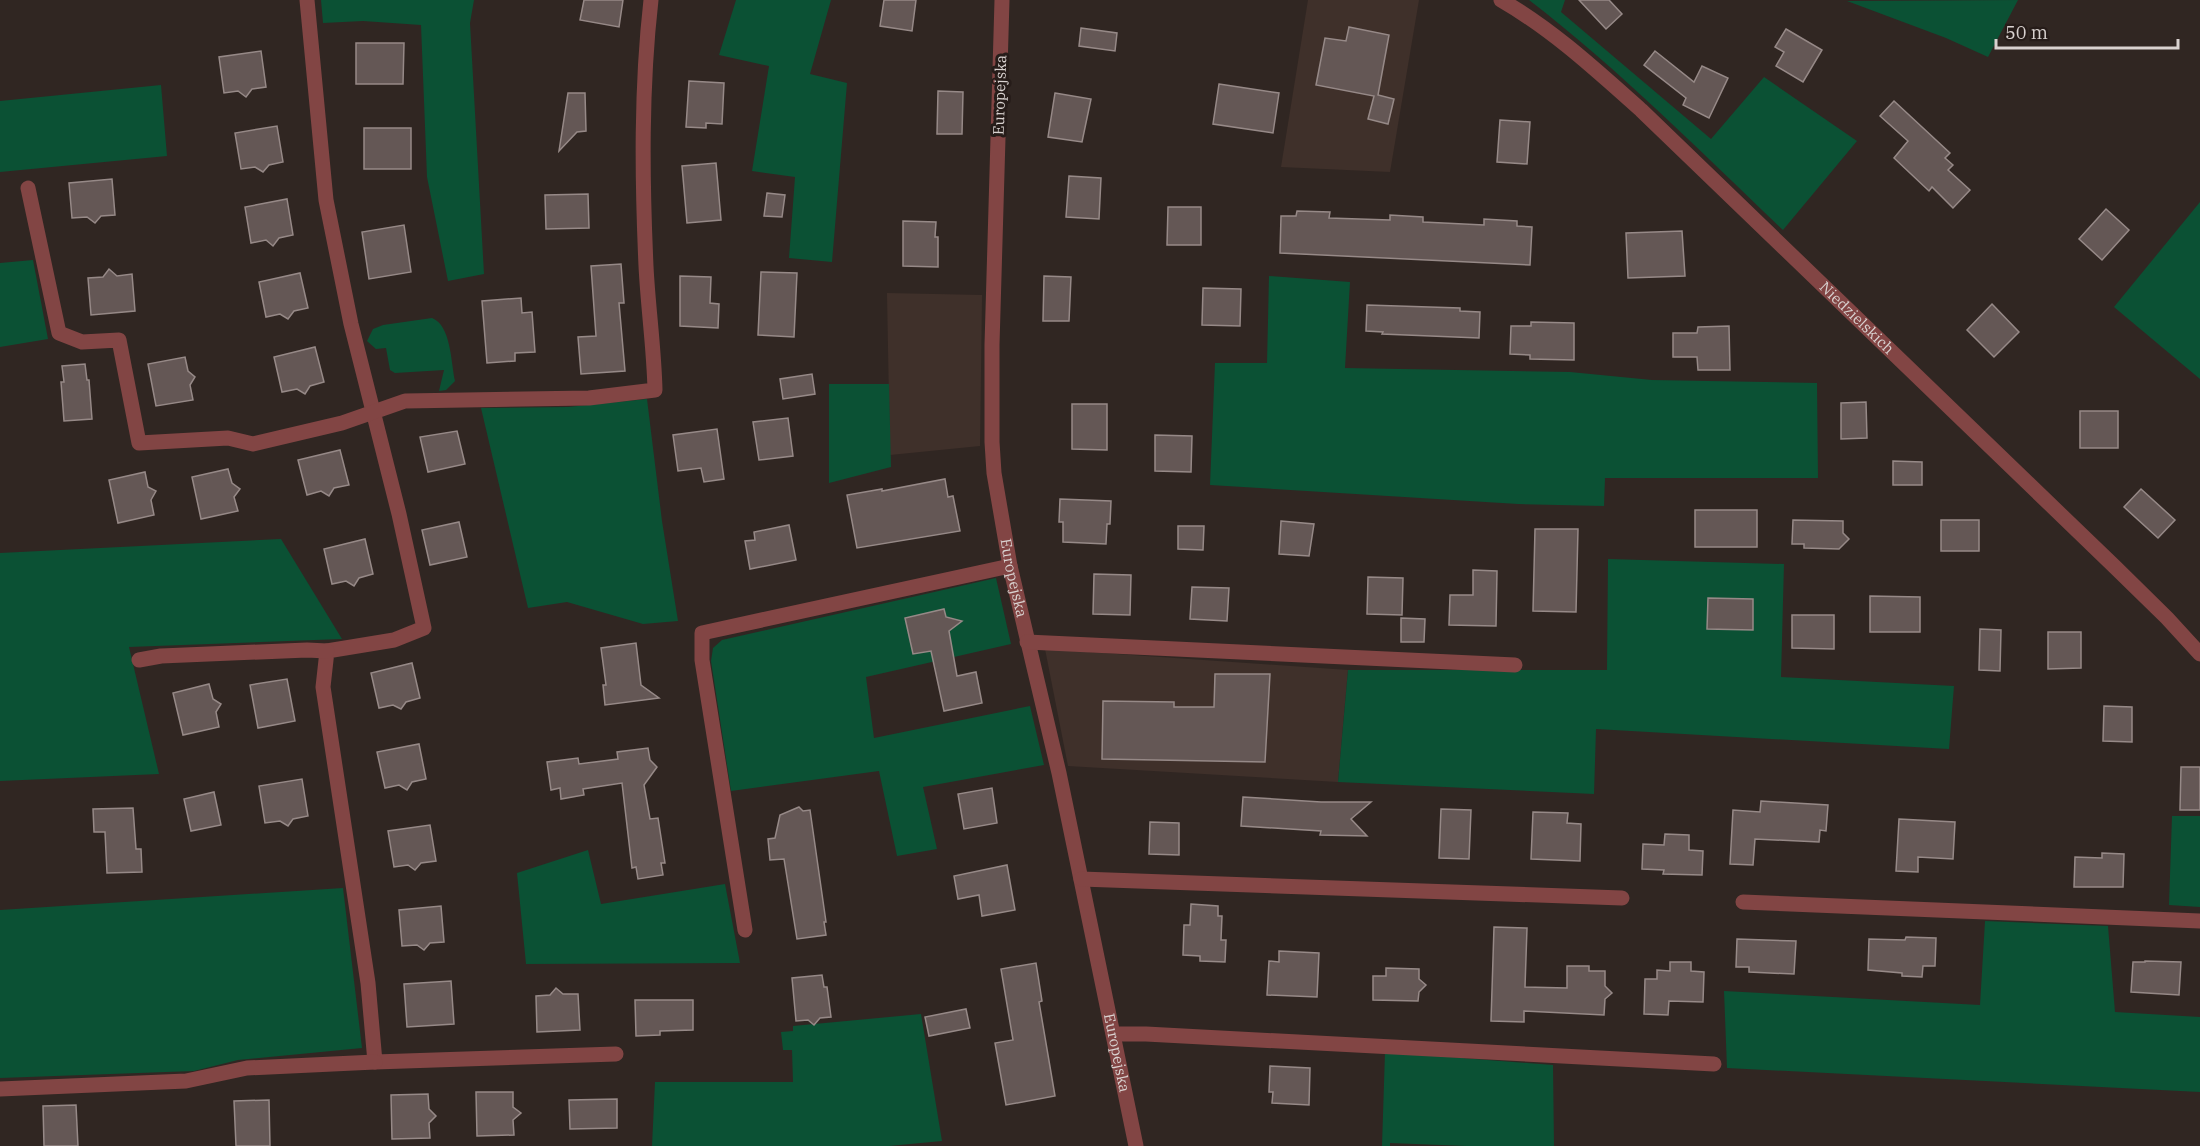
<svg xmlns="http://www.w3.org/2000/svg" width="2200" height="1146" viewBox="0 0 2200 1146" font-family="'IBM Plex Serif',serif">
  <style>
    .built { fill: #3f302a }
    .green { fill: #0b5134 }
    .building { fill: #645755; stroke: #968987; stroke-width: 1.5 }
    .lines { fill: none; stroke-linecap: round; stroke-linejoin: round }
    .minor { stroke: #824544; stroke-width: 15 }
    .tertiary { stroke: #824544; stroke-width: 15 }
    .labels { text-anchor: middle; stroke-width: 6; stroke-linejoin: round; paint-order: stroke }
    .street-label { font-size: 15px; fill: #d9d2d0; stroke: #261c19 }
  </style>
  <rect width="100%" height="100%" fill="#302622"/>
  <g class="built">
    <path d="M1308,0h111l-29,172 -109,-5z"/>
    <path d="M887,293l95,2 -2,151 -90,9z"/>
    <path d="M1045,649l303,21 -10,112 -270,-16z"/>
  </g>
  <g class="green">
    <path d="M321,0h153l-4,23 14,251 -36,7 -21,-104 -6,-152 -58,-4 -40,2z"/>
    <path d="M736,0h95l-21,74 37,9 -15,179 -43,-4 6,-81 -43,-6 17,-105 -50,-11z"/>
    <path d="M1529,0h36l-4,12 150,127 53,-62 93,64 -74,89c-83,-79 -163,-160 -254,-230z"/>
    <path d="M2018,0l-30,57 -42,-19 -99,-37z"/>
    <path d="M161,85l6,71 -167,16v-71z"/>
    <path d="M2200,202v177l-86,-72z"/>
    <path d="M33,260l15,79 -48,8v-84z"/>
    <path d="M1269,276l81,6 -5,86 225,4 82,8 165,3 1,95h-213l-1,28 -86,-2 -308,-19 5,-122h52z"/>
    <path d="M432,318c19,7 19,44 23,63l-9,9 -7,1 5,-21 -49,3 -5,-3 -4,-22 -10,1 -9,-8 6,-12 10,-4z"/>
    <path d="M829,384h60l2,83 -62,16z"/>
    <path d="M647,399l15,122 16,100 -35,3 -76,-22 -39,6 -47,-200 87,-1z"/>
    <path d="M281,539l61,100 -213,8 30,127 -159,7v-228z"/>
    <path d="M1608,559l176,5 -3,113 173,9 -5,63 -353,-20 -2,65 -256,-12 10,-112h259z"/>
    <path d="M996,578l15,66 -145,33 8,61 156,-32 14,59 -121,22 14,62 -40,7 -18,-85 -148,20 -20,-130 2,-13 9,-8z"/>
    <path d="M2172,816h28v91l-31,-2z"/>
    <path d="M588,850l13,54 124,-20 15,79 -214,1 -9,-91z"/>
    <path d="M343,888l19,160 -124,12 -44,11 -194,7v-168z"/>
    <path d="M1985,921l123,5 7,86 85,5v75l-473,-24 -3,-77 256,14z"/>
    <path d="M921,1014l21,127 -53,5h-237l3,-64h138l-1,-32h-9l-2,-18 12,-1v-5z"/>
    <path d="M1385,1052l168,13 1,81h-88l-76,-3v3h-8z"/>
  </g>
  <g class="building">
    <path d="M584,0h39l-4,27 -39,-7z"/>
    <path d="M884,0h32l-4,31 -32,-5z"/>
    <path d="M1579,0h30l13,14 -16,15z"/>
    <path d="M1349,27l40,8 -11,60 16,4 -6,25 -20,-5 6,-23 -58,-11 9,-47 21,3z"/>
    <path d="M1081,28l36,5 -2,18 -36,-5z"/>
    <path d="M1786,29l36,21 -19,32 -27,-16 8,-14 -9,-5z"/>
    <path d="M356,43h48l-1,41h-47z"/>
    <path d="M261,51l5,36 -14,2 -6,8 -8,-6 -14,2 -5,-36z"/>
    <path d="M1655,51l39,31 8,-16 26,12 -19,40 -26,-13 3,-7 -42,-33z"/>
    <path d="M689,81l35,2 -2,41 -16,-1v5l-20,-1z"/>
    <path d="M1219,84l60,9 -6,40 -60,-9z"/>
    <path d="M938,91l25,1 -1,42h-25z"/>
    <path d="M568,93h17l1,38 -9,1 -18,19z"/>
    <path d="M1055,93l36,6 -9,43 -34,-5z"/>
    <path d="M1894,101l56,52 -5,5 8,7 -5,5 22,20 -17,18 -21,-21 -3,4 -35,-33 14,-17 -28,-25z"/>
    <path d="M1500,120l30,2 -3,42 -30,-2z"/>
    <path d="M277,126l6,36 -14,3 -6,7 -8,-5 -14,2 -6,-36z"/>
    <rect x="364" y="128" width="47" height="41"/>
    <path d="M716,163l5,57 -34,3 -5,-57z"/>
    <path d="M1069,176l32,2 -2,41 -33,-2z"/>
    <path d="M112,179l3,36 -14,1 -6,7 -8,-6 -15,1 -3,-35z"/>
    <path d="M767,193l18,2 -3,22 -18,-1z"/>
    <path d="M588,194l1,34 -43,1 -1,-34z"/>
    <path d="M287,199l6,36 -14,3 -6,8 -7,-6 -15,3 -6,-36z"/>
    <path d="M1168,207h33v38h-34z"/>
    <path d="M2106,209l23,21 -27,30 -23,-21z"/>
    <path d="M1297,211l33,1 -1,6 61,2v-5l33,2v5l61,3v-6l33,2v5l15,1 -2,38 -250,-12 1,-37h15z"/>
    <path d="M903,221l33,1 -1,15h3v30l-35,-1z"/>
    <path d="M404,225l7,47 -42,7 -7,-47z"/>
    <path d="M1682,231l3,45 -57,2 -2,-45z"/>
    <path d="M621,264l3,39h-5l6,68 -44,3 -3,-37 18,-1 -5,-70z"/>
    <path d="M109,269l8,7 15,-2 3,37 -44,4 -3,-37 15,-1z"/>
    <path d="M761,272l36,1 -3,64 -36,-2z"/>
    <path d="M300,273l8,35 -14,3 -6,8 -8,-5 -14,3 -7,-35z"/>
    <path d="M680,276l31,1 -1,26 9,1 -1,24 -38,-2z"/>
    <path d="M1044,276l27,1 -2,44h-26z"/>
    <path d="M1203,288l38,1 -1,37 -38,-1z"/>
    <path d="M521,298l1,15 10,-1 3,40 -20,1v8l-28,2 -5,-62z"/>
    <path d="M1992,304l27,28 -25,25 -27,-27z"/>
    <path d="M1367,305l93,3v3l20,1 -1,26 -97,-4 1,-2 -17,-1z"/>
    <path d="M1531,322l43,1v37l-44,-1v-4l-20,-1 1,-28h20z"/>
    <path d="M1729,326l1,44h-32l-1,-13h-24v-24h24l1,-6z"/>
    <path d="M315,347l9,35 -14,4 -5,8 -8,-5 -15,3 -8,-35z"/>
    <path d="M185,357l3,14 7,6 -5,8 3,15 -37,6 -8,-42z"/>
    <path d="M85,364l2,16h2l3,39 -28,2 -3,-39h3l-2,-16z"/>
    <path d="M812,374l3,20 -32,5 -3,-20z"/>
    <path d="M1866,402l1,36 -26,1v-36z"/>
    <path d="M1072,404h35v46l-35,-1z"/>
    <rect x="2080" y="411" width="38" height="37"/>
    <path d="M788,418l5,38 -34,4 -6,-38z"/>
    <path d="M717,429l7,50 -20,3 -3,-14 -23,3 -5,-36z"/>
    <path d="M457,431l8,33 -37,8 -8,-35z"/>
    <path d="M1155,435l37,1 -1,36 -36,-1z"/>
    <path d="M340,450l9,35 -15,3 -5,8 -8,-5 -14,4 -9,-35z"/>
    <path d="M1893,461l29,1v23h-29z"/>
    <path d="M228,469l4,14 8,6 -6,8 4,14 -37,8 -9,-42z"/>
    <path d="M145,472l3,15 8,4 -5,9 3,15 -36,8 -9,-43z"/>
    <path d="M945,479l3,18 5,-1 7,35 -103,17 -10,-53 35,-6v2z"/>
    <path d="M2141,489l34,31 -17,18 -34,-31z"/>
    <path d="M1060,499l51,2 -1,23h-3l-1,20 -43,-2v-20h-4z"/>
    <rect x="1695" y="510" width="62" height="37"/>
    <path d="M1793,520l50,1v12l6,6 -10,10 -35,-1v-4h-12z"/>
    <rect x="1941" y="520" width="38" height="31"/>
    <path d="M1281,521l33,3 -5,32 -30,-2z"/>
    <path d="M459,522l8,35 -37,8 -8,-35z"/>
    <path d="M789,525l7,35 -46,9 -5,-28 10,-1 -1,-8z"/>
    <path d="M1178,526h26l-1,24 -25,-1z"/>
    <path d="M1535,529h43l-2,83 -43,-1z"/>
    <path d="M365,539l8,35 -14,4 -5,8 -8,-5 -14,3 -8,-35z"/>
    <path d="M1473,570l24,1 -1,55 -47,-1 1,-30h23z"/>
    <path d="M1094,574l37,1 -1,40 -37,-1z"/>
    <path d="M1368,577l35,1 -1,37 -35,-1z"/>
    <path d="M1192,587l37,1 -2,33 -37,-2z"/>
    <path d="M1870,596l50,1v35h-50z"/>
    <path d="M1708,598l45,1v31l-46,-1z"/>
    <path d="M944,609l2,8 16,4 -13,10 8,45 19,-4 6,31 -38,8 -13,-60 -18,3 -8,-36z"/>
    <path d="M1792,615h42v34l-42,-1z"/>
    <path d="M1401,618l24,1 -1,23h-23z"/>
    <path d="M1980,629l21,1 -1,41 -21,-1z"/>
    <path d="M2048,632h33v36l-33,1z"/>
    <path d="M636,643l5,42 18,13 -54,7 -2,-20h3l-5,-37z"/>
    <path d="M412,663l8,35 -14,4 -5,7 -8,-4 -14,3 -8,-35z"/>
    <path d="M1215,674h55l-5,88 -163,-3 1,-58 71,1v5h40z"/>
    <path d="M287,679l8,42 -37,7 -8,-43z"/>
    <path d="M209,684l4,15 8,5 -5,8 3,15 -36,8 -10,-42z"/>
    <path d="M2104,706l28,1v35l-29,-1z"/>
    <path d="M419,744l7,35 -14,3 -5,8 -8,-5 -14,3 -8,-36z"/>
    <path d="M648,748l2,12 7,7 -13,18 6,34 8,-1 7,45h-4l2,12 -25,4 -2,-12 -4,1 -10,-85 -39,6 1,6 -23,4 -1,-11 -9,2 -4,-28 31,-4 1,6 39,-5 -1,-7z"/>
    <path d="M2181,767h19v43h-20z"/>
    <path d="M302,779l6,37 -15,3 -5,7 -8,-5 -15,2 -6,-37z"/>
    <path d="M992,788l5,35 -33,6 -6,-35z"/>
    <path d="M214,792l7,33 -30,6 -7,-32z"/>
    <path d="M1243,797l78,5h50l-20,17 16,17 -47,-1 1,-4 -80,-5z"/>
    <path d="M1761,801l67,4 -2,26 -6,-1 -1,12 -64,-3 -2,26 -23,-1 3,-54 27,2z"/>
    <path d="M799,807l4,4 7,-1 16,112h-2l2,13 -29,4 -13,-80 -14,1 -2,-21 7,-1 5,-23z"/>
    <path d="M133,808l3,41h5l1,23 -35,1 -2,-41h-11l-1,-23z"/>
    <path d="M1441,809l30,1 -2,49 -30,-1z"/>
    <path d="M1533,812l35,1 -1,10 14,1 -1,37 -49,-2z"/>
    <path d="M1899,819l56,3 -2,37 -35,-2v15l-22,-1z"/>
    <path d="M1150,822l29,1v32l-30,-1z"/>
    <path d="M430,825l6,36 -15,2 -6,7 -7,-5 -14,2 -6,-36z"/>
    <path d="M1665,834l24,1v15l14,1 -1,24 -39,-1 1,-4 -22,-1 1,-25 21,1z"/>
    <path d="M2102,853l22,1 -1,33h-49l1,-30 27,1z"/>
    <path d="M1007,865l8,45 -33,6 -3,-21 -21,4 -4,-23z"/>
    <path d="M1191,904l27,2v10h4l-1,24h5l-1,22 -25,-1v-5l-17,-1 1,-30h6z"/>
    <path d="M441,906l3,36 -14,1 -6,7 -7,-5 -15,1 -3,-36z"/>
    <path d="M1494,927l33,1 -2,59 42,1v-22h22v5h16v15l7,7 -7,6 -1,16 -80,-4v11l-33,-1z"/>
    <path d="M1906,937l30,1 -1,28h-12l-1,11 -20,-1v-3l-34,-3 1,-31 36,1z"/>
    <path d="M1737,939l59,2 -2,33 -45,-2v-5h-13z"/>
    <path d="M1279,951l40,2 -2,44 -50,-2 2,-34 10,1z"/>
    <path d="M2145,961l36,1 -2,33 -48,-3 2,-30h12z"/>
    <path d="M1670,962h21v9l13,1 -1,30 -34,-1 -1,14 -24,-1 1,-35h12v-9l13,1z"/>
    <path d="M1036,963l6,38 -3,1 16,94 -49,9 -11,-62 18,-3 -12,-71z"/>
    <path d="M1386,968l33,1v10l7,6 -7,7 -1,9 -45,-1v-24h13z"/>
    <path d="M822,975l2,12h3l4,30 -11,1 -6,7 -6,-5 -12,1 -4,-43z"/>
    <path d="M451,981l3,43 -47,3 -3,-43z"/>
    <path d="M556,988l7,6h15l2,36 -43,2 -1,-36 14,-1z"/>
    <path d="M635,1000h58v30l-33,1v4l-24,1z"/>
    <path d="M966,1009l4,19 -41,8 -4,-19z"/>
    <path d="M1270,1066l40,2 -1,37 -37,-2 1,-11h-4z"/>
    <path d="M476,1092h37v15l8,6 -8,7 1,15 -37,1z"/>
    <path d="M428,1094l1,15 7,7 -7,7 1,15 -38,1 -1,-44z"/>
    <path d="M617,1099v29l-47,1 -1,-29z"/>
    <path d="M269,1100l1,46h-34l-2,-45z"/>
    <path d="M76,1105l2,41h-34l-1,-40z"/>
  </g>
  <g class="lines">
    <g class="minor">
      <path d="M307,0l19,200 25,124 48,190 25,114 -30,12 -67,11 -4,36 45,296 7,79 241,-8"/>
      <path id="s1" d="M1002,0l-10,345v97l2,31 16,93 49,207 77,373"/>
      <path d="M28,188l31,145 23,9 37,-2 20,103 89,-5 25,6 89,-21 63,-22 184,-3 66,-8c-1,-42 -7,-83 -9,-124 -4,-89 -5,-178 5,-266"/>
      <path d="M1027,642l488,23"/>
      <path d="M139,660l22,-4 146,-6 20,1"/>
      <path d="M1081,879l541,19"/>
      <path d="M1743,902l457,19"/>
      <path d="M745,930l-43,-270v-27l308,-67"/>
      <path d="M1115,1034h31l568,30"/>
      <path d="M0,1089l186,-8 61,-13 128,-6"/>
    </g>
    <path class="tertiary" id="s2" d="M1501,0c52,30 95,70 140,110l474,457 52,51 33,36"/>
  </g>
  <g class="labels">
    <g class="street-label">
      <text transform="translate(1000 95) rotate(-88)" y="5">Europejska</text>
      <text dy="5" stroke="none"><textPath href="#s2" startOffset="478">Niedzielskich</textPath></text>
      <text dy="5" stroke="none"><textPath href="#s1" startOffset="580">Europejska</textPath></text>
      <text dy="5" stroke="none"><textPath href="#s1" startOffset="1066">Europejska</textPath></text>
    </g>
  </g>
  <path d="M1996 39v9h182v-9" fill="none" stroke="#d9d2d0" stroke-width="3"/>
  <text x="2005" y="39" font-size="18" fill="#d9d2d0" stroke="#261c19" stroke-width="4.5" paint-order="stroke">50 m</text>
</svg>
